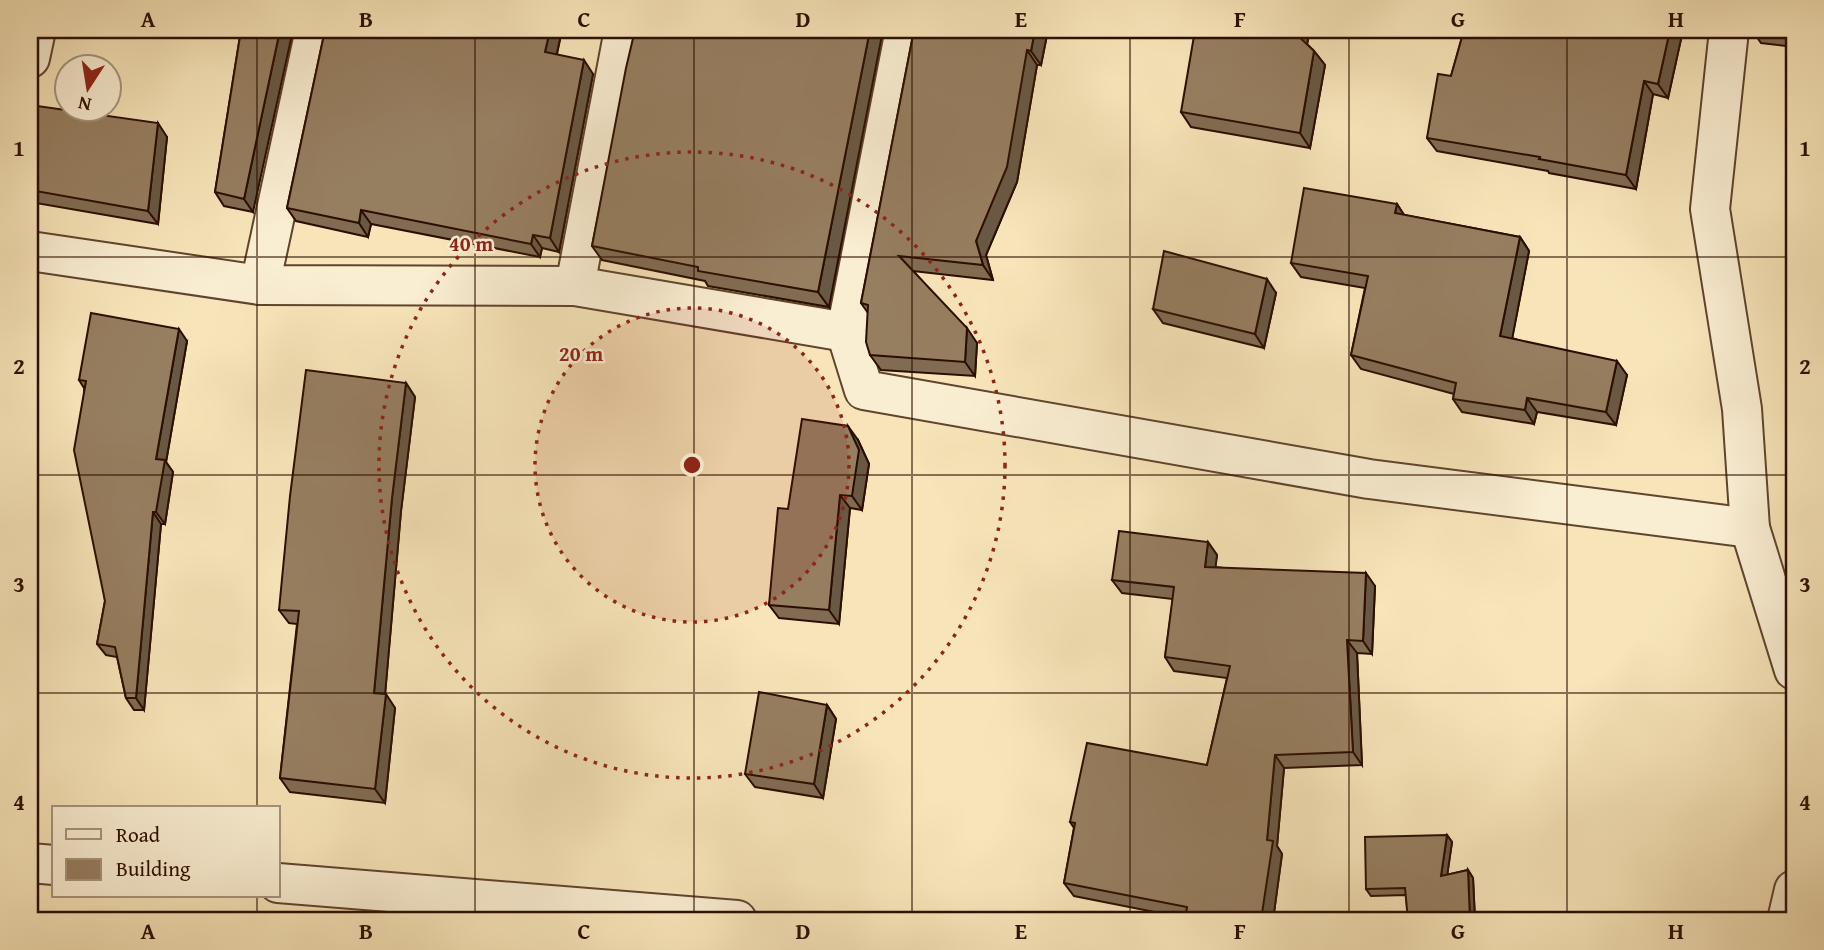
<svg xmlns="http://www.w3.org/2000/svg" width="1824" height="950" viewBox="0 0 1824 950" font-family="'Gentium Book Plus',serif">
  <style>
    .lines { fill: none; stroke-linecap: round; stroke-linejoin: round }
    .street-casing { stroke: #5f442e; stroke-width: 42 }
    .street { stroke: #faeed2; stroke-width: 38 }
    .wall { fill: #816c53; stroke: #2c0e00; stroke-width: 2 }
    .shaded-wall { fill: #695843; stroke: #2c0e00; stroke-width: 2 }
    .building { fill: #967e60; stroke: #2c0e00; stroke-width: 2 }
    .grid { fill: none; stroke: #2c0e00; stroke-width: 2; stroke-opacity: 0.55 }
    .ring { fill: none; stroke: #8f2418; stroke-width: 3.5; stroke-dasharray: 3.5 7 }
    .centre { fill: #8f2418; stroke: #faeed2; stroke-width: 3.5 }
    .ring-label { font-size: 21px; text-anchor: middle; font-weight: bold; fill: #8f2418; stroke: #faeed2; stroke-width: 5; stroke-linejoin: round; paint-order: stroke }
    .neatline { fill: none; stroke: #2c0e00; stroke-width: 2.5 }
    .grid-label { font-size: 23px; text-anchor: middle; font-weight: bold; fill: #2c0e00 }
  </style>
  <rect width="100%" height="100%" fill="#f7e5b9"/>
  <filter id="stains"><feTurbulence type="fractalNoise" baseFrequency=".00286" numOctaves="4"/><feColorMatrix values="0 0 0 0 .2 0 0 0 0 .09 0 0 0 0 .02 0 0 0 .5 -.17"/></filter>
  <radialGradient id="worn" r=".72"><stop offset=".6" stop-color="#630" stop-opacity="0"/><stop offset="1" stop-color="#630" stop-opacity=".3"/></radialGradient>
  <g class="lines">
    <g class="street-casing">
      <g id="street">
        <path d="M1729,30l-19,179 32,200 8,119 44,142"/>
        <path d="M30,58l6,-28"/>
        <path d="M30,251l230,34 315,1 271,46 59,-302"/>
        <path d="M260,285l55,-255"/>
        <path d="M575,286l49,-256"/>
        <path d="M846,332l18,58 505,89 381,49"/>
        <path d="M30,863l24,2"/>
        <path d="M278,883l459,37"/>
        <path d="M1787,920l7,-30"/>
      </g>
    </g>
    <use href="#street" class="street"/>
  </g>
  <g class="wall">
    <path d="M241,30l12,182 -29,-6 -9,-14z"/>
    <path d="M325,30h237l-5,24 36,20 -34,178 -17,-4 -2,9 -169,-33 -3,13 -72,-16 -9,-13z"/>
    <path d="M635,30l194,277 -121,-21 -3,-5 -103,-21 -10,-14z"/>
    <path d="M914,30h134l-7,35h-4l-20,117 -31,73 7,25 -80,-9 64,72 -2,33 -94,-6 -11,-15 -2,-42 -7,-10z"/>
    <path d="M1310,30l-3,14 7,7 11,14 -15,83 -119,-21 -10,-15z"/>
    <path d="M1464,30h219l-15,68 -15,-4 -17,95 -87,-16 -1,-2 -111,-20 -10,-13 24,-62z"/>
    <path d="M1752,30h42v17l-33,-4z"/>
    <path d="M30,105l137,32 -9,87 -128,-22z"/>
    <path d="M1397,204l7,11 116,22 9,14 -17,87 115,37 -11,50 -79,-13 -3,12 -72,-12 -9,-13 1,-5 -93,-25 -10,-14 14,-67 -64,-11 -10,-14z"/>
    <path d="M1276,293l-12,55 -101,-25 -10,-14z"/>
    <path d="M187,341l-21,121 7,10 -8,52h-4l-17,186h-10l-8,-12 -9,-41 -11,-2 -9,-11 8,-43 -21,-213 -5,-8z"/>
    <path d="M406,383l9,14 -14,114 -16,183 10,14 -10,95 -95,-11 -10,-14 17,-154 -8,-1 -10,-13z"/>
    <path d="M858,440l11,24 -7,46 -12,-2 -11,116 -60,-6 -10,-13 19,-96z"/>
    <path d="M1208,542l9,13 -2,12 160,19 -3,68 -15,-1 5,112 -78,3 -7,78 5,8 -9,66h-88v-2l-111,-22 -10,-13 10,-55 -4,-6 137,-57 20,-87 -53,-7 -9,-14 8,-58 -51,-6 -10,-13z"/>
    <path d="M827,705l9,14 -13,79 -68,-11 -10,-13z"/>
    <path d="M1447,835l5,7 -5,33 21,-5 5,8 2,42h-67l-2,-25 -35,1 -5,-7z"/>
  </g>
  <g class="shaded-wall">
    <path d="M280,30h13l-40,182 -9,-13z"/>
    <path d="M550,30h12l-8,36 -9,-14z"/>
    <path d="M870,30h13l-54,277 -11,-15z"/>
    <path d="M1035,30h13l-7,35 -10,-14z"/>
    <path d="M1297,30h13l-4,19 -10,-15z"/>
    <path d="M1670,30h13l-15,68 -10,-14z"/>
    <path d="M1027,50l10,15 -20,117 -31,73 7,25 -10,-15 -7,-24z"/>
    <path d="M1314,51l11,14 -15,83 -10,-15z"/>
    <path d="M584,60l9,14 -34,178 -9,-14z"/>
    <path d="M1644,81l9,13 -17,95 -10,-14z"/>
    <path d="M158,123l9,14 -9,87 -10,-13z"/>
    <path d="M1397,204l9,14 -11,-5z"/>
    <path d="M361,210l10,14 -3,13 -9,-14z"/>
    <path d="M533,235l9,13 -2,9 -9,-13z"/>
    <path d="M1520,237l9,14 -19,99 -10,-14z"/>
    <path d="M1267,279l9,14 -12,55 -9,-14z"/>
    <path d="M967,328l10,15 -2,33 -10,-14z"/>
    <path d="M179,329l8,12 -21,121 7,10 -8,52 -9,-12v-53z"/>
    <path d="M1617,361l10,14 -11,50 -10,-13z"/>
    <path d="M406,383l9,14 -14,114 -17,196 -10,-14 18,-195z"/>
    <path d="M1527,398l10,14 -3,12 -9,-14z"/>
    <path d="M848,426l10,14 11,24 -7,46 -10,-14z"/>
    <path d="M840,495l10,13 -11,116 -10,-14z"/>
    <path d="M153,512l8,12 -17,186 -8,-12z"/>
    <path d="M30,540l3,4 -3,28z"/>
    <path d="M1208,542l9,13 -3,25 -9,-13z"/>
    <path d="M1366,573l9,13 -3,68 -9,-13z"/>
    <path d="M1347,640l10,13 5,112 -9,-13z"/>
    <path d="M386,694l9,14 -10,95 -10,-14z"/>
    <path d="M827,705l9,14 -13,79 -9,-14z"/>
    <path d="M1275,755l9,13 -7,78 5,8 -9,66h-12l6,-80z"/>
    <path d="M1447,835l5,7 -6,42 -5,-8z"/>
    <path d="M1468,870l5,8 2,42h-5z"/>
  </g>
  <g class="building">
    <path d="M241,30h39l-36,169 -29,-7z"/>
    <path d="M325,30h225l-5,22 39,8 -34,178 -17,-3 -2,9 -170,-34 -2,13 -72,-15z"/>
    <path d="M635,30h235l-52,262 -120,-21v-4l-106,-21 34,-178z"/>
    <path d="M914,30h121l-4,21 -4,-1 -20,117 -31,74 7,24 -84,-9 68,72 -2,34 -95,-7 -4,-13 2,-37 -7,-2z"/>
    <path d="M1195,30h102l-1,4 18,17 -14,82 -119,-21z"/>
    <path d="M1464,30h206l-12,54 -14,-3 -18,94 -87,-16 1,-2 -113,-19 11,-64 13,2z"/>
    <path d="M1756,30h38v4z"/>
    <path d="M30,105l128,18 -10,88 -118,-21z"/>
    <path d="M1304,188l93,16 -2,9 125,24 -20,99 117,25 -11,51 -79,-14 -2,12 -72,-11 3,-16 -105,-28 17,-79 -77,-13z"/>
    <path d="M1164,251l103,28 -12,55 -102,-25z"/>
    <path d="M91,313l88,16 -23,130 9,1 -9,52h-3l-17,186h-10l-11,-51 -18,-3 8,-43 -31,-151 12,-69 -7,-1z"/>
    <path d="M306,370l100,13 -14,115 -18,195 12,1 -11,95 -95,-11 19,-167 -20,-1 11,-114z"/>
    <path d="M802,419l46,7 11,24 -7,46 -12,-1 -11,115 -60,-5 9,-97 10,1z"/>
    <path d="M1119,531l89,11 -3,25 161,6 -3,68 -16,-1 6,112 -78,3 -8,85 6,1 -12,79h-76l2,-13 -123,-24 11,-60 -5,-1 17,-79 120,22 23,-99 -65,-9 9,-70 -62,-7z"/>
    <path d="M759,692l68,13 -13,79 -69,-10z"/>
    <path d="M1447,835l-6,41 27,-6 2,50h-62l-3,-32 -39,1 -1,-52z"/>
  </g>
  <path class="grid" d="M257,30v778M475,30v890M694,30v890M912,30v890M1130,30v890M1349,30v890M1567,30v890M30,257h1764M30,475h1764M30,693h1764M257,896v24"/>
  <circle cx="692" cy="465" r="157" fill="#8f2418" fill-opacity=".12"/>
  <g class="ring">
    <circle cx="692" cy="465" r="157"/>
    <circle cx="692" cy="465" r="313"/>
  </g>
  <circle cx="692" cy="465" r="10" class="centre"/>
  <g class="ring-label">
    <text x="471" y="251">40 m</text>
    <text x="581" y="361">20 m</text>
  </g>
  <rect width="1824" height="950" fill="none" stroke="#f7e5b9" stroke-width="77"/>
  <rect x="52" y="806" width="228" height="91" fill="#faeed2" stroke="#a8947e" stroke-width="2"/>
  <rect x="66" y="829" width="35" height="10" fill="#faeed2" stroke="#a8947e" stroke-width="2"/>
  <text x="116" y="842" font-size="21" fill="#2c0e00">Road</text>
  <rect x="66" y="859" width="35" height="21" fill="#967e60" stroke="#a8947e" stroke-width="2"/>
  <text x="116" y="876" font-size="21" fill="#2c0e00">Building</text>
  <g transform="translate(88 88) rotate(192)"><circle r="33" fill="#faeed2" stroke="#a8947e" stroke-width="2"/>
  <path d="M0-5L12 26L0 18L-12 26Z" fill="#8f2418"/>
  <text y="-10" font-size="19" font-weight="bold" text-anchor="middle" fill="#2c0e00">N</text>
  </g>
  <rect x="38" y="38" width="1748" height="874" class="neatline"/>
  <g class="grid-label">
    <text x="148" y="27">A</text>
    <text x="366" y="27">B</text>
    <text x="584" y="27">C</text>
    <text x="803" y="27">D</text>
    <text x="1021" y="27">E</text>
    <text x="1240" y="27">F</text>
    <text x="1458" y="27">G</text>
    <text x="1676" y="27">H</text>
    <text x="19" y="156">1</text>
    <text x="1805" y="156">1</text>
    <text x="19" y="374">2</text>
    <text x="1805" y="374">2</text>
    <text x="19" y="592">3</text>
    <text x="1805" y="592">3</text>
    <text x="19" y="810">4</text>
    <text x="1805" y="810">4</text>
    <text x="148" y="939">A</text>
    <text x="366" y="939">B</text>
    <text x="584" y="939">C</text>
    <text x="803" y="939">D</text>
    <text x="1021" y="939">E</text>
    <text x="1240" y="939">F</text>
    <text x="1458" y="939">G</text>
    <text x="1676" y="939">H</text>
  </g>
  <rect width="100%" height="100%" filter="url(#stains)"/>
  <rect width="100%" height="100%" fill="url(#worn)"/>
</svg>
